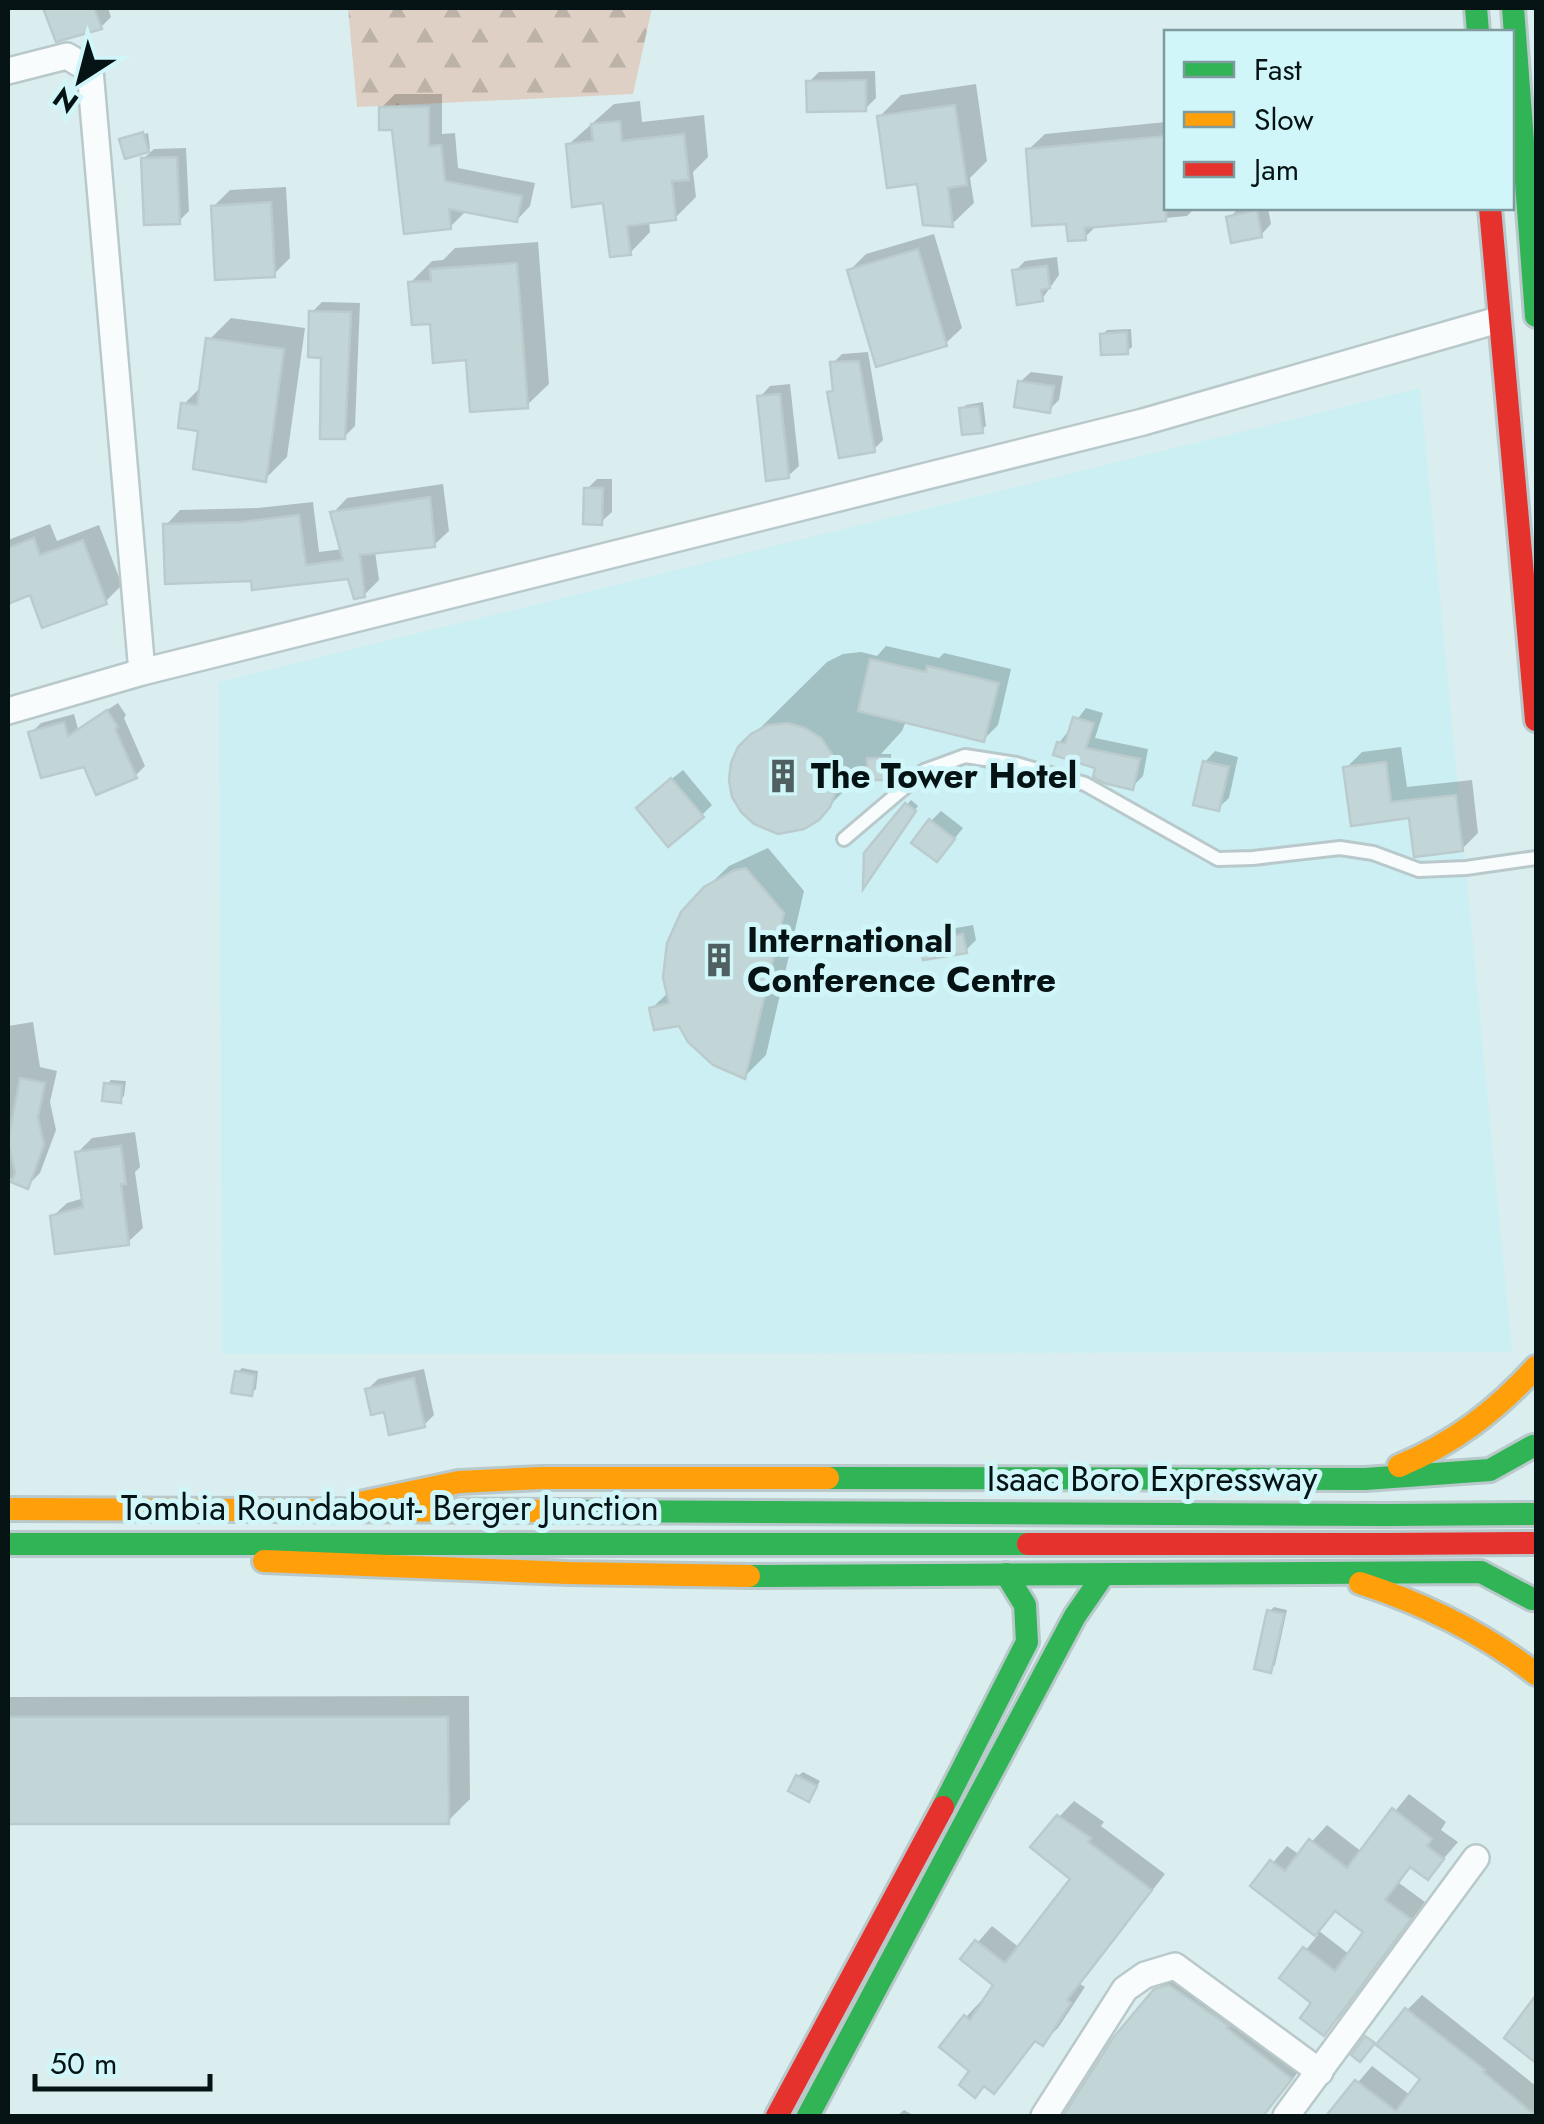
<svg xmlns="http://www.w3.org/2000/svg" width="1544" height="2124" viewBox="0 0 1544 2124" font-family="Jost,sans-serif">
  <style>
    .built { fill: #cbeff2 }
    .forest { fill: url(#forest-firs) }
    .shadow { fill: #0003; fill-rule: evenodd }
    .building { fill: #c2d6d8; stroke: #bbcbcd; stroke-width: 2.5 }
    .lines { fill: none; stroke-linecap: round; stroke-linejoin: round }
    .lane-casing { stroke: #b9c9cb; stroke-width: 18 }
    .street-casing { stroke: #b9c9cb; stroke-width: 30 }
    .fast-casing { stroke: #b9c9cb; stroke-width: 28 }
    .slow-casing { stroke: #b9c9cb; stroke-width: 28 }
    .jam-casing { stroke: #b9c9cb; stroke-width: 28 }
    .lane { stroke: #f9fcfd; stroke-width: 12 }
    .street { stroke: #f9fcfd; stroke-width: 25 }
    .fast { stroke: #30b455; stroke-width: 22 }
    .slow { stroke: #ff9f0a; stroke-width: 22 }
    .jam { stroke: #e5322d; stroke-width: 22 }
    .fast-bridge-casing { stroke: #b9c9cb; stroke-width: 28; stroke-linecap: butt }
    .jam-bridge-casing { stroke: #b9c9cb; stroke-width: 28; stroke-linecap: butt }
    .fast-bridge { stroke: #30b455; stroke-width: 22 }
    .jam-bridge { stroke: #e5322d; stroke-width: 22 }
    .labels { text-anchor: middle; stroke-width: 10; stroke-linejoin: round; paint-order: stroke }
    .poi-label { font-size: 35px; font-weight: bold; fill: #051314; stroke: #d0f6fa; text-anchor: start }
    .street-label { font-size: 35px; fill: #051314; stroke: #d0f6fa }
  </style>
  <defs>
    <pattern id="forest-firs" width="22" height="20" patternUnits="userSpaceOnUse" patternTransform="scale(2.5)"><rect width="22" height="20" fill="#ded0c4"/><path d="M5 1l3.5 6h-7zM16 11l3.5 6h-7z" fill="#bdb2a8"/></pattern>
  </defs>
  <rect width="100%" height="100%" fill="#daeef0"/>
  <path class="built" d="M1420,388l92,964 -1290,2 -3,-672z"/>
  <path class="forest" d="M348,8h304l-19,86 -276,13z"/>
  <g class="shadow">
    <path d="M51,8h57l3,9 -10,10 -54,-15z"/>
    <path d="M875,71l1,27 -11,11 -56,-27 10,-10z"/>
    <path d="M976,84l11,77 -17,17 4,25 -22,21 -33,-43 -40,-64 22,-22z"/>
    <path d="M395,94h47v40l13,-1 3,35 77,15 -5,23 -13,14 -54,-11 1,4 -14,14 -69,-119z"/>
    <path d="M640,101l2,21 62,-7 4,42 -15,15 3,25 -21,21 -26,3 1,11 -20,21 -25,-52 -37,-56 46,-41z"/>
    <path d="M1166,122v86h29l-8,8 -89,8 -13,13 -17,-16 -40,-71 17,-16z"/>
    <path d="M148,133l2,16 -23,7 -4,-15z"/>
    <path d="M186,148l3,63 -10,10 -36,-62 11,-10z"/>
    <path d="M286,187l4,71 -16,16 -60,-68 16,-16z"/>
    <path d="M1239,208h29l3,16 -10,11 -32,-17z"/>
    <path d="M934,234l28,94 -17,16 -95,-74 16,-16z"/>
    <path d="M538,242l11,142 -22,21 -95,-83 -22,-39 22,-22 11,-1 12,-12z"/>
    <path d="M1057,257l2,18 -17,24 -27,-28 10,-10z"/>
    <path d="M322,302l38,1 -5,123 -11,11 -32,-125z"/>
    <path d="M231,318l74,10 -18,129 -22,22 -64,-50 -17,-25 18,-18 7,-46z"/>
    <path d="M1131,329l1,18 -5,4 -25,-16 5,-5z"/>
    <path d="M868,352l15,88 -9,9 -44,-56 5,-5 -2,-25 9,-9z"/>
    <path d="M1031,372l32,4 -4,24 -10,10 -29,-28z"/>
    <path d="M790,384l9,82 -11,10 -28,-79 10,-11z"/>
    <path d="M983,402l3,24 -5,4 -20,-21 5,-4z"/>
    <path d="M597,479h15v33l-11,10 -14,-33z"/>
    <path d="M443,484l6,47 -15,14 -59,6 4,29 -15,15 -14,-19 -97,3 -87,-54 14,-15 78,-2 55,-6 6,50 24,-3 -10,-36 14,-15z"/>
    <path d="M50,524l7,17 42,-16 23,60 -16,16 -75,-9 -23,9v-61z"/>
    <path d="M886,646l53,12 5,-5 67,16 -13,56 -14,14 -78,-18 -4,10 -21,23h10v19l-5,5 -16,-13 -53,53 -77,-70 87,-86 16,-8 18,-2 16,4z"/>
    <path d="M118,703l8,12 -2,3 21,48 -10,10 -104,-43 10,-10 33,-9 4,15z"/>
    <path d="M1086,708l17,5 -8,25 53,11 -5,27 -11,11 -73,-44z"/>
    <path d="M1401,747l6,40 65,-7 6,53 -16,16 -51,-33 -57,7 -8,-55 16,-16z"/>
    <path d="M1215,751l23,6 -9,41 -11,10 -13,-46z"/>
    <path d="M683,770l29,35 -10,10 -53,-18z"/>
    <path d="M911,800l7,6 -52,76 41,-77z"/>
    <path d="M941,811l22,17 -16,20 -16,-27z"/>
    <path d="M768,848l36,43 -38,164 -21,21 -65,-53 -28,-15 17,-16 37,-104 23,-22z"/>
    <path d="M973,925l3,15 -10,10 -44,-8 11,-10z"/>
    <path d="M33,1022l7,45 17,4 -7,31 6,28 -16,43 -13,13 -19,-8v-152z"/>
    <path d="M111,1080l15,1 -2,15 -4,4 -13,-16z"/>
    <path d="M135,1132l5,35 -5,5 8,56 -15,14 -76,-25 15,-14 17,-5 -7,-45 15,-15z"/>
    <path d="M242,1368l16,3 -2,18 -5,4 -14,-20z"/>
    <path d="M424,1369l10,46 -10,10 -38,-16 -18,-20 10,-10z"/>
    <path d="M1274,1607l13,3 -12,55 -5,5 -1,-58z"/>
    <path d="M469,1696l1,103 -22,22 -440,1v-125z"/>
    <path d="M803,1772l17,9 -11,18 -11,-23z"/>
    <path d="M1409,1794l37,28 -5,8 17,12 -30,35 -15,-12 -14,18 26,19 -85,115 -16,16 -9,-31 -32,-24 35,-43 -65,-49 34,-40 13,9 27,-30 35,27zM1337,1909l29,23 -16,23 -32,-25z"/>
    <path d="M1074,1801l30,21 -3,4 64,48 -85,110 5,3 -27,41 -16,15 -5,-3 -43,51 -21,-20 -7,-54 15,-16 3,3 12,-19 -33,-26 29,-33 28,22 53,-69 -14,-62z"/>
    <path d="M1173,1974l133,88 -33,42 -12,12h-206h11l90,-125z"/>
    <path d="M1422,1995l114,91v30h-62l-16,-12 -22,1 -9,11h-98l43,-50 38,29 14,-17 -17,-68z"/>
    <path d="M904,2110l11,6h-18z"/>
  </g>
  <g class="building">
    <path d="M43,8h51l8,21 -46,13z"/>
    <path d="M866,80v31l-59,1 -1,-31z"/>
    <path d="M955,105l12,80 -19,3 5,39 -30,-2 -6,-41 -30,4 -10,-72z"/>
    <path d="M379,107h50v39l12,-1 4,36 77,15 -5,26 -68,-13 2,20 -47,5 -12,-104h-13z"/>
    <path d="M620,121l2,20 62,-7 5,46 -17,1 4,39 -49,6 4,29 -21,2 -7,-54 -31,4 -6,-63 27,-3 -2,-17z"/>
    <path d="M143,132l6,20 -24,7 -6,-20z"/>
    <path d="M1166,136v85l-81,7 1,12 -18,1 -2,-17 -34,2 -6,-77z"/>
    <path d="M177,157l3,67 -36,1 -3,-67z"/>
    <path d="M271,202l4,75 -60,3 -4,-74z"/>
    <path d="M1257,210l5,27 -31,6 -5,-26z"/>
    <path d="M918,249l29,97 -71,21 -29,-97z"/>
    <path d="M517,263l11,145 -58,4 -4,-52 -33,3 -3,-39 -18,1 -4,-43 23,-1 -1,-12z"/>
    <path d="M1047,266l3,22 -9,2 2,11 -26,4 -5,-35z"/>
    <path d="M309,311l42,1 -6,127h-25l1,-81 -13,-1z"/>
    <path d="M1127,332l1,22 -27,1 -1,-21z"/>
    <path d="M206,338l78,11 -18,133 -73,-13 5,-38 -20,-3 3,-25 16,2z"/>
    <path d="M859,361l16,91 -36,6 -12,-66 6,-1 -3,-29z"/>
    <path d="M1018,381l36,5 -4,27 -36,-6z"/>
    <path d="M780,394l9,84 -23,3 -9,-85z"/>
    <path d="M979,406l4,27 -21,2 -3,-27z"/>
    <path d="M584,488h19l-1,37 -19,-1z"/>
    <path d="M430,497l5,50 -75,8 5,42 -11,2 -6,-20 -96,11 -1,-9 -86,3 -2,-60 79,-2 57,-7 7,50 37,-5 -13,-48z"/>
    <path d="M34,538l6,17 43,-15 24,64 -65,24 -12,-33 -22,9v-56z"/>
    <path d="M870,659l56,13 1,-6 72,17 -15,59 -126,-31z"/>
    <path d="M107,710l11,17 -3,2 22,49 -41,17 -12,-28 -43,11 -13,-46 36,-10 4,14z"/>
    <path d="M1073,717l21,6 -8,25 54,11 -7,31 -29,-7 -11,-6 2,-9 -42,-13 4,-13 8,1z"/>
    <path d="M787,723l18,5 16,10 11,16 8,27 -10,26 -11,13 -15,9 -26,5 -24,-10 -13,-12 -9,-15 -3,-17 2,-17 7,-16 13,-13 17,-9z"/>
    <path d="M867,758h21l-1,22h-20z"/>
    <path d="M1203,761l26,6 -10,44 -26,-6z"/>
    <path d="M1386,762l5,40 65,-7 7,56 -49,6 -5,-39 -58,8 -8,-59z"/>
    <path d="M671,778l33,39 -36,30 -32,-39z"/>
    <path d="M905,803l11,8 -53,78 1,-36z"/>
    <path d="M929,819l26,20 -18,23 -26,-19z"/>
    <path d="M746,868l38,45 -39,166 -32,-14 -25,-23 -9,-16 -25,4 -5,-22 20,-5 -6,-25 4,-35 14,-31 23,-25 31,-17z"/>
    <path d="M963,934l4,19 -44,7 -3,-18z"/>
    <path d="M20,1078l25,5 -7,34 6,28 -16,44 -17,-7 4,-9 -7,-32z"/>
    <path d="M104,1083l18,2 -1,18 -19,-2z"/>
    <path d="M121,1146l5,38h-5l8,61 -74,9 -5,-38 33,-9 -8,-55z"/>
    <path d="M235,1371l20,4 -3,21 -21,-3z"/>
    <path d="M414,1378l11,49 -36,8 -5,-23 -13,3 -6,-26z"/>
    <path d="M1267,1610l17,4 -13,59 -17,-4z"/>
    <path d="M8,1717h440l1,107h-441z"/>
    <path d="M796,1775l21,11 -8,16 -21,-11z"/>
    <path d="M1392,1808l40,31 -5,7 17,13 -16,21 -18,-13 -25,33 26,19 -87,117 -24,-18 11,-15 -32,-25 24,-31 32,24 28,-39 -28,-21 -20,25 -65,-50 20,-26 15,11 24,-32 38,29z"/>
    <path d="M1057,1815l34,23 -3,4 64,48 -85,110 4,3 -28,43 -8,-5 -41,53 -10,-8 -9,12 -16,-13 10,-14 -30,-24 25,-32 6,5 23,-35 -33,-26 15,-19 30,23 65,-84 -40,-32z"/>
    <path d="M1169,1985l60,41 -2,2 65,51 -29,37h-200l50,-78 41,-49z"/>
    <path d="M1536,1995v68l-32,-25z"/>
    <path d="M1405,2008l80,62 -2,2 53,44h-210l29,-36 41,31 24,-32 -44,-34z"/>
    <path d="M1365,2036l10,7 -15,19 -9,-7z"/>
  </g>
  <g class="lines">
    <g class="lane-casing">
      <path id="lane" d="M844,839l80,-68 41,-15 51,8 69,20 133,75 35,-1 87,-10 33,5 46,17 47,-2 70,-10"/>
    </g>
    <g class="street-casing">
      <g id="street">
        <path d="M8,71l59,-15 23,14 52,602"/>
        <path d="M8,711l134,-39 1001,-250 355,-102"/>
        <path d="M1044,2116l81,-127 20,-14 30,-9 145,106"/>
        <path d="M1286,2116l190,-258"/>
      </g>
    </g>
    <g class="fast-casing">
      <g id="fast">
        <path d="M1476,8l2,24"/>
        <path d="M1513,8l23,308"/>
        <path d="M828,1478l537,1 125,-9 43,-24"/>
        <path d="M568,1511l818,4"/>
        <path d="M8,1544h1020"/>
        <path d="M749,1576l732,-4 51,27"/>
        <path d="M943,1807l84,-165 -2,-37 -19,-31"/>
        <path d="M808,2116l267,-500 27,-39"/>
      </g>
    </g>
    <g class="slow-casing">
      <g id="slow">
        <path d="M1399,1466c55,-23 97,-55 137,-99"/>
        <path d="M360,1503l99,-21 82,-4h287"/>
        <path d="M8,1509l560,2"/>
        <path d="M264,1561l304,12 181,3"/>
        <path d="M1360,1583c65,21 122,49 176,91"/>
      </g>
    </g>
    <g class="jam-casing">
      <g id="jam">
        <path d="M1490,208l46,512"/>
        <path d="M1028,1544h358"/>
        <path d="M777,2116l166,-309"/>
      </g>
    </g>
    <use href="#lane" class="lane"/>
    <use href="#street" class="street"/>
    <use href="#fast" class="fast"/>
    <use href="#slow" class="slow"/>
    <use href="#jam" class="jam"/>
    <g class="fast-bridge-casing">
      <path id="fast-bridge" d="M1386,1515l150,-1"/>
    </g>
    <g class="jam-bridge-casing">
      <path id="jam-bridge" d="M1386,1544l150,-1"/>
    </g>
    <use href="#fast-bridge" class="fast-bridge"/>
    <use href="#jam-bridge" class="jam-bridge"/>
  </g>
  <defs>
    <g id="building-bare" transform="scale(2.7)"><path d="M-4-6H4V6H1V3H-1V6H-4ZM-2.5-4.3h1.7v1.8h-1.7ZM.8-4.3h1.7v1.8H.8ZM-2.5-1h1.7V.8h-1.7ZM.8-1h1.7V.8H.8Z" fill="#506061" stroke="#d0f6fa" stroke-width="2.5" paint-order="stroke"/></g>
  </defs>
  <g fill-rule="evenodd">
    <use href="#building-bare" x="783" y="776"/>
    <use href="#building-bare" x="719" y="960"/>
  </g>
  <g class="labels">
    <g class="poi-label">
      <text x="811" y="788">The Tower Hotel</text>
      <text x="747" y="952">International<tspan x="747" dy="40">Conference Centre</tspan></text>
    </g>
    <g class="street-label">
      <text x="1152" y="1491">Isaac Boro Expressway</text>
      <text x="390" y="1520">Tombia Roundabout- Berger Junction</text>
    </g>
  </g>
  <rect width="1544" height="2124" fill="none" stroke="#051314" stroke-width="20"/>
  <rect x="1164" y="30" width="350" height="180" fill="#d0f6fa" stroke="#7f9b9e" stroke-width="2.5"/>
  <rect x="1184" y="62" width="50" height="15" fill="#30b455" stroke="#7f9b9e" stroke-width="2.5"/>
  <text x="1254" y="80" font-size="30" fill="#051314">Fast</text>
  <rect x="1184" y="112" width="50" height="15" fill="#ff9f0a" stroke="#7f9b9e" stroke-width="2.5"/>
  <text x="1254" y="130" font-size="30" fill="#051314">Slow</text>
  <rect x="1184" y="162" width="50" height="15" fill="#e5322d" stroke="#7f9b9e" stroke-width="2.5"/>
  <text x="1254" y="180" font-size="30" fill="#051314">Jam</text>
  <g transform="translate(80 80) rotate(216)" stroke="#d0f6fa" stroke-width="8" paint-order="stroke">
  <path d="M0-8L18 38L0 25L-18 38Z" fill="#051314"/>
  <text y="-15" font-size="28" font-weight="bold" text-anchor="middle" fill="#051314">N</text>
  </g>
  <path d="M35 2074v15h175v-15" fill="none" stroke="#051314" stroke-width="5"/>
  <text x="50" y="2074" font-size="30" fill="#051314" stroke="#d0f6fa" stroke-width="8" paint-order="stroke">50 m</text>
</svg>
